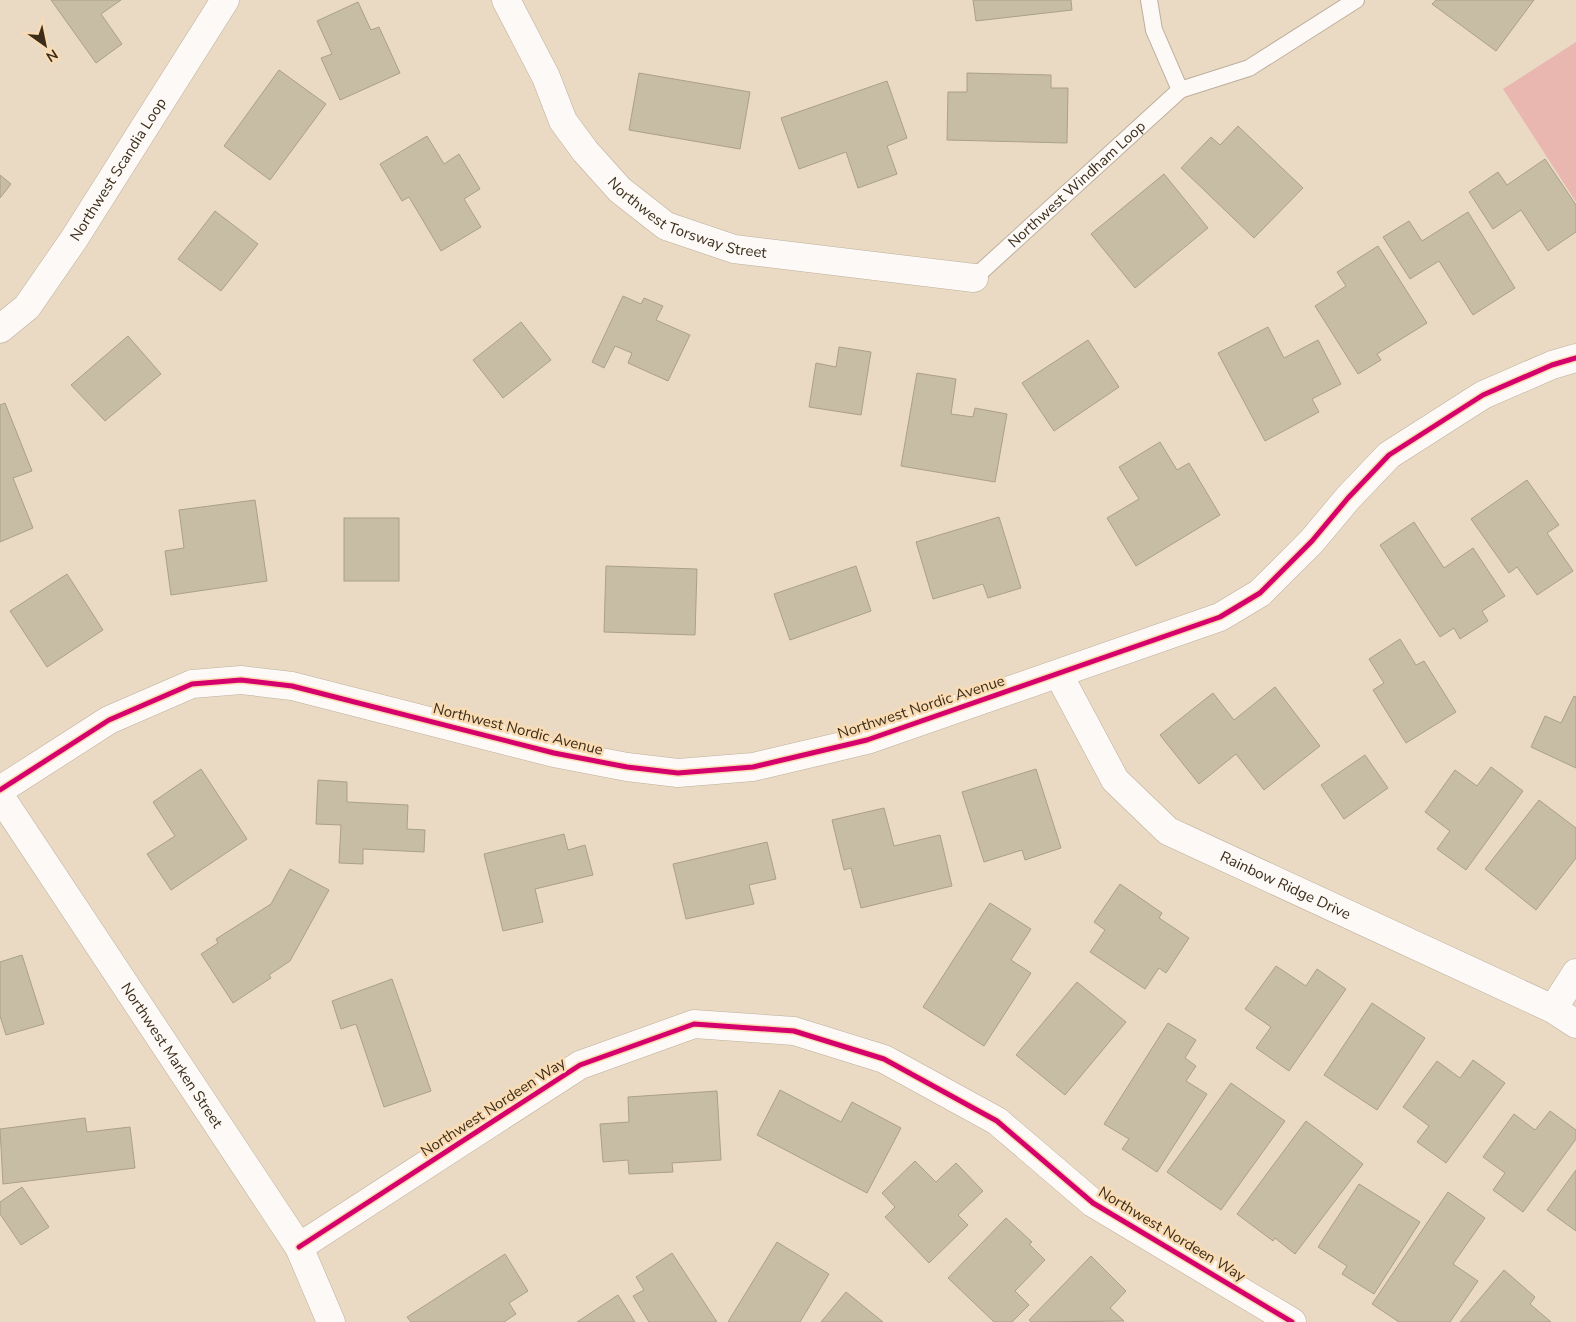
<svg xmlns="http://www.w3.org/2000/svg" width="1576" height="1322" viewBox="0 0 1576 1322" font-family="'Nunito Sans',sans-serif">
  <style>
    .forest { fill: #e9b6b0 }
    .building { fill: #c7bca4; stroke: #aaa08c }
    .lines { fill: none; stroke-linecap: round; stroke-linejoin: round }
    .service-casing { stroke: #bdaf9c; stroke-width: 18 }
    .minor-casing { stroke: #bdaf9c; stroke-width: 29 }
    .service { stroke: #fcf9f6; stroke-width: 16 }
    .minor { stroke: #fcf9f6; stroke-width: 28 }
    .cycleway-casing { stroke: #fadcb4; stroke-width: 8 }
    .cycleway { stroke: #d6006c; stroke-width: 5 }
    .labels { text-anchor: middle; stroke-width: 5; stroke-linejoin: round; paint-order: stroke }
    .street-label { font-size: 15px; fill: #3c2d1a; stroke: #fadcb4 }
  </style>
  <rect width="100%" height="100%" fill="#eadac4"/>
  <path class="forest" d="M1576,42v160l-73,-113z"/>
  <g class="building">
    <path d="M51,0h70l-20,14 21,30 -26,19z"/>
    <path d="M973,0h98l1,10 -96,11z"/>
    <path d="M1436,0h98l-38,51 -64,-47z"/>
    <path d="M358,2l13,28 8,-3 21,46 -60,27 -19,-42 11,-4 -15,-33z"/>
    <path d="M279,70l47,34 -56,76 -46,-34z"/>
    <path d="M639,73l111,19 -10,57 -111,-19z"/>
    <path d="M967,73l84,2v13h17l-1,55 -120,-3 1,-48h19z"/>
    <path d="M887,81l20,57 -20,8 10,28 -39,14 -12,-36 -47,17 -18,-51z"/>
    <path d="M1238,126l65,62 -49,50 -73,-70 30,-31 9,8z"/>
    <path d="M427,136l17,28 15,-10 21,35 -16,10 17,28 -40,24 -32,-54 -7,4 -22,-37z"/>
    <path d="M1545,159l31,46v27l-28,19 -27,-41 -28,19 -24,-37 29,-20 9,13z"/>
    <path d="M1164,174l44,54 -73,60 -44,-54z"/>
    <path d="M0,175l11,9 -11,14z"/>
    <path d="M215,211l43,33 -37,47 -43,-32z"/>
    <path d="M1468,212l47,76 -42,27 -34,-54 -29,18 -27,-42 26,-16 13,20z"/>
    <path d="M1378,246l49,77 -50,31 4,6 -23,14 -43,-68 31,-20 -9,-14z"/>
    <path d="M623,296l18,8 3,-6 19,8 -7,14 34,15 -22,46 -40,-18 4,-10 -17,-7 -11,22 -12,-6z"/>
    <path d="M521,322l30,38 -48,38 -30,-38z"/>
    <path d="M1268,327l16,31 34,-18 23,44 -29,15 7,13 -54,29 -47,-88z"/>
    <path d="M128,336l33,38 -56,47 -34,-36z"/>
    <path d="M1088,340l31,47 -65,44 -32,-48z"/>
    <path d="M839,347l32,5 -10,63 -52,-8 7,-44 20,4z"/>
    <path d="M917,373l39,6 -5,35 22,3 2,-9 32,6 -12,68 -94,-16z"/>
    <path d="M5,403l27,68 -19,7 20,50 -33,14v-137z"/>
    <path d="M1160,442l17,28 12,-7 31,52 -84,51 -29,-48 32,-19 -20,-32z"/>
    <path d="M1527,480l32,45 -12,8 26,38 -36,24 -20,-28 -8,6 -38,-54z"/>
    <path d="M255,500l12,81 -96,14 -6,-44 19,-3 -5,-38z"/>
    <path d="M999,517l22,71 -33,10 -5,-14 -50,15 -17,-57z"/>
    <rect x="344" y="518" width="55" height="63"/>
    <path d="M1414,522l30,46 29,-20 32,48 -23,15 6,10 -28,18 -6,-11 -14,9 -60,-92z"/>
    <path d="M606,566l91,3 -2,66 -91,-3z"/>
    <path d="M856,566l15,45 -81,29 -16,-46z"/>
    <path d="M67,574l36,56 -56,37 -37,-56z"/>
    <path d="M1400,639l16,26 8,-4 32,51 -50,31 -33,-53 11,-7 -15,-24z"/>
    <path d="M1275,687l45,59 -56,44 -28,-36 -37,30 -39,-49 53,-42 21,27z"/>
    <path d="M1574,696l2,1v71l-45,-21 14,-31 16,7z"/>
    <path d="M1365,755l23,33 -44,31 -23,-34z"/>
    <path d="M1491,767l32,24 -57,79 -29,-21 13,-18 -25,-19 30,-42 22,16z"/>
    <path d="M201,769l46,70 -76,51 -24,-36 28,-18 -22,-34z"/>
    <path d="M1036,769l25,79 -36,12 -3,-10 -38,12 -22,-70z"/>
    <path d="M318,780l29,2v20l61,3 -1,24 18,1 -1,22 -61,-3v15l-24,-1 2,-38 -25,-1z"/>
    <path d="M1539,800l37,28v30l-40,52 -51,-41z"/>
    <path d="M884,808l10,38 46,-11 12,51 -91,22 -10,-40 -7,2 -12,-50z"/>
    <path d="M564,834l4,16 17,-5 8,30 -58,14 8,33 -40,9 -19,-77z"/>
    <path d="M767,842l9,37 -27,6 5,19 -68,15 -13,-55z"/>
    <path d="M290,869l39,21 -39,71 -21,14 2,3 -38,25 -32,-49 17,-11 -2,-4 55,-35z"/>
    <path d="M1120,884l42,29 -3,5 30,20 -23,35 -7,-5 -14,21 -55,-37 15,-22 -11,-8z"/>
    <path d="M990,903l41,26 -20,31 20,13 -47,73 -61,-39z"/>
    <path d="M22,955l22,69 -38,11 -6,-19v-54z"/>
    <path d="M1276,966l30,20 11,-17 29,20 -57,82 -33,-23 15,-21 -26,-18z"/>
    <path d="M392,979l39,112 -47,16 -28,-83 -15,5 -9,-28z"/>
    <path d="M1077,982l49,40 -61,73 -49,-40z"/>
    <path d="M1372,1003l53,35 -48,72 -53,-35z"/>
    <path d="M1168,1023l28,17 -11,18 11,8 -10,15 21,13 -50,78 -35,-23 7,-10 -25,-15z"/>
    <path d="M1473,1060l32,23 -59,80 -29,-21 12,-16 -26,-19 34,-46 23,17z"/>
    <path d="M1231,1083l54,38 -64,89 -54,-38z"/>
    <path d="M780,1090l61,32 11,-20 49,26 -34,65 -110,-58z"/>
    <path d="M717,1091l4,69 -49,3 1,9 -44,2 -1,-14 -25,2 -3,-38 29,-2 -1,-25z"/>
    <path d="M1550,1111l26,19v9l-53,73 -30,-22 12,-17 -22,-16 31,-43 21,16z"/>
    <path d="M85,1118l2,14 43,-5 5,41 -132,16 -3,-55z"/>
    <path d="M1306,1121l57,43 -68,90 -20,-16 -2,3 -36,-27z"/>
    <path d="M915,1161l21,21 20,-19 27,28 -25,24 10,10 -39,38 -44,-46 10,-10 -13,-14z"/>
    <path d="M1576,1170v61l-29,-21z"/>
    <path d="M1359,1184l61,38 -46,72 -32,-20 5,-8 -29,-19z"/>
    <path d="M22,1187l27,40 -28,18 -21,-31v-12z"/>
    <path d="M1448,1192l37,26 -32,46 25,17 -28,41h-51l-27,-18z"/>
    <path d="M1006,1218l26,24 -3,2 16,16 -30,31 14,14 -17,17h-18l-46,-44z"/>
    <path d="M777,1242l52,32 -29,48h-72z"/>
    <path d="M672,1253l45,69h-68l-16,-26 11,-6 -8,-13z"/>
    <path d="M505,1254l23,37 -19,12 7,11 -12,8h-93l-4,-5z"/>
    <path d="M1091,1256l35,35 -16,17 14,13 -93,1 -2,-2z"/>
    <path d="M1504,1270l31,27 -5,7 21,18h-91z"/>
    <path d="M846,1292l37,30h-62z"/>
    <path d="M618,1295l17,27h-58z"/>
  </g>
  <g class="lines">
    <g class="service-casing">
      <g id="service">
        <path d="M1149,0l5,30 26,60"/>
        <path id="s1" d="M974,278l206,-188 69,-22 107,-68"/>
      </g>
    </g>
    <g class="minor-casing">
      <g id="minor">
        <path id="s2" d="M506,0l40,77 17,44 22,30 35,39 46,36 68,23 240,29"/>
        <path id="s3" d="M0,329l27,-22 47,-68 151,-239"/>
        <path id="s4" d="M1059,675l56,105 53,51 385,178 23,15"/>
        <path d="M0,790l109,-70 83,-36 49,-4 51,6 262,67 73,14 51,6 75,-6 114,-27 353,-123 40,-24 52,-52 36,-43 41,-43 94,-60 69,-30 24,-7"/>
        <path id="s5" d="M0,796l299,451 32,75"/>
        <path d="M1553,1009l23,-36"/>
        <path d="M299,1247l281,-182 114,-41 100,7 90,28 113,62 96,82 199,119"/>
      </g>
    </g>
    <use href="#service" class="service"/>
    <use href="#minor" class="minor"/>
    <g class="cycleway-casing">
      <g id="cycleway">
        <path d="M0,790l109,-70 83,-36 49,-4 51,6 262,67 73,14 51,6 75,-6 114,-27 353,-123 40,-24 52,-52 36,-43 41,-43 94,-60 69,-30 24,-7"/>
        <path d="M299,1247l281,-182 114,-41 100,7 90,28 113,62 96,82 199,119"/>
      </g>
    </g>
    <use href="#cycleway" class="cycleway"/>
  </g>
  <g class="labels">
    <g class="street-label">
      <text dy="5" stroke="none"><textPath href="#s3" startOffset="200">Northwest Scandia Loop</textPath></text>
      <text dy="5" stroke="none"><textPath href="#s1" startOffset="139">Northwest Windham Loop</textPath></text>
      <text dy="5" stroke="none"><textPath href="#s2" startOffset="298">Northwest Torsway Street</textPath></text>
      <text transform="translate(921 707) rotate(-18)" y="5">Northwest Nordic Avenue</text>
      <text transform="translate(518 729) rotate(14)" y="5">Northwest Nordic Avenue</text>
      <text dy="5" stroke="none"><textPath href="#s4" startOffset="322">Rainbow Ridge Drive</textPath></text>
      <text dy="5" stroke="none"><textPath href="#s5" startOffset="311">Northwest Marken Street</textPath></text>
      <text transform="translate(493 1107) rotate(-33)" y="5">Northwest Nordeen Way</text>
      <text transform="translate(1172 1234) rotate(31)" y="5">Northwest Nordeen Way</text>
    </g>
  </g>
  <g transform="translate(45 45) rotate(147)" stroke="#fadcb4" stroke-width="4" paint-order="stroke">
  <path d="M0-4L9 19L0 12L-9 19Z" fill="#3c2d1a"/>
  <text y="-8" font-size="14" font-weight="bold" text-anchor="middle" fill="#3c2d1a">N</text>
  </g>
</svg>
